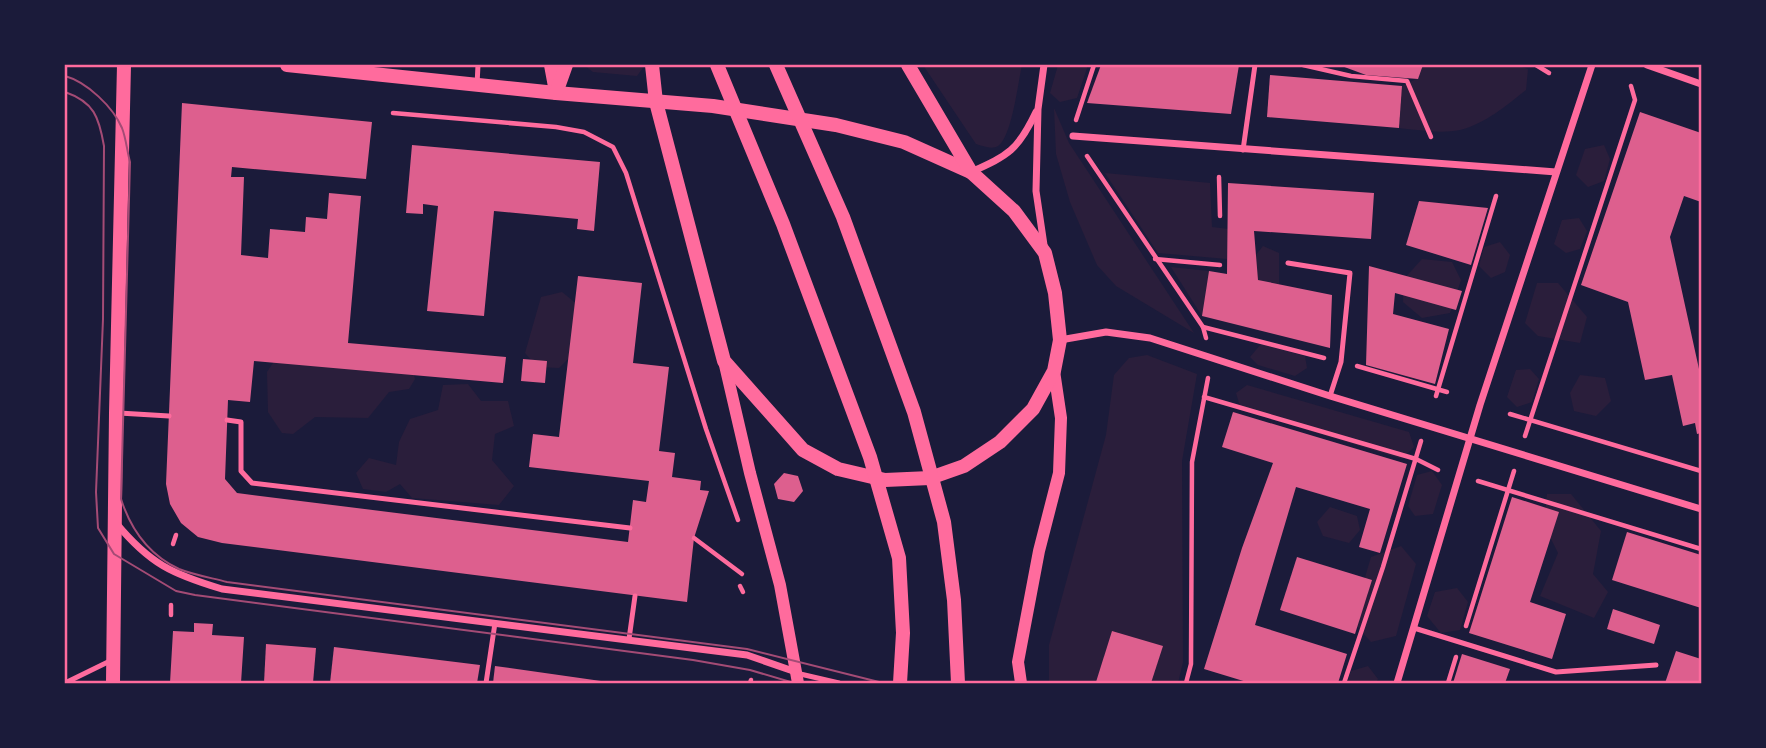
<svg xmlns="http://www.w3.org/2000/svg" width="1766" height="748" viewBox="0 0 1766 748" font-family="Rubik,sans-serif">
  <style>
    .green { fill: #2a1e3b }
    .building { fill: #dd5f8e }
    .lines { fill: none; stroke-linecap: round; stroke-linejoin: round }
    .path { stroke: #ff6b9d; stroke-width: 4.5 }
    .service { stroke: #ff6b9d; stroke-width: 5 }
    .minor { stroke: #ff6b9d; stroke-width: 7 }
    .tertiary { stroke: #ff6b9d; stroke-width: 12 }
    .secondary { stroke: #ff6b9d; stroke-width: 14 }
    .tram { stroke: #a44b75; stroke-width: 2 }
    .neatline { fill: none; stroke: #ff6b9d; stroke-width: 2.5 }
  </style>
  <rect width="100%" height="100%" fill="#1b1b3a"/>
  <g class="green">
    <path d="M584,65h61l-8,11 -44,-4z"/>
    <path d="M923,65h99c-4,17 -10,72 -24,81 -6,4 -15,0 -22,-2z"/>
    <path d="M1058,65h30l-11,33 -17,4 -10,-9z"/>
    <path d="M1423,65h93l12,4 -2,21c-19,15 -41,34 -66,40 -19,4 -42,0 -61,-2l3,-42 16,-8z"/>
    <path d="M1054,108l15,35 125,190 -78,-47 -19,-21 -27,-63 -14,-48z"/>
    <path d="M1604,145l6,14 -6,22 -16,6 -12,-12 9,-26z"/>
    <path d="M1105,173l105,10 2,44 17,2 -2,30 -69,-6z"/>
    <path d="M1579,218l8,13 -7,18 -14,4 -12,-9 8,-24z"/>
    <path d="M1500,242l10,13 -5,17 -14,6 -12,-12 5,-19z"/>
    <path d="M1263,246l16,7v38l-27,4 -1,-34z"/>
    <path d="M1422,259l30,3 9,18 -11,33 -28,5 -19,-16 1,-23z"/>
    <path d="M1171,267l38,4 -7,45z"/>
    <path d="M1537,283h21l29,34 -7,26 -42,-7 -13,-13z"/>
    <path d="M562,292l16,13 -5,49 -14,14 -22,-1 -12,-14 16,-56z"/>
    <path d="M1261,344l44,12 2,12 -12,8 -37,-11 -8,-8z"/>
    <path d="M281,351l131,16 3,12 -6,10 -20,3 -21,26 -53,-1 -22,17 -11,-1 -14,-21 -1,-40z"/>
    <path d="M1147,355l50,19 -15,87 1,201 -5,21h-27l11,-37 -50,-15 -16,51 4,1h-51v-38l57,-210 8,-60 15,-17z"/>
    <path d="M1530,369l9,10 -7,23 -15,5 -10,-10 9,-27z"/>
    <path d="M1580,375l25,3 6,23 -15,15 -22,-5 -4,-18z"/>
    <path d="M468,384l13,17h27l6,25 -19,8 -3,26 22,26 -15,19 -87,-7 -12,-14 -14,8 -23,-3 -7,-16 13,-15 27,7 3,-23 11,-23 28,-9 5,-25z"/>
    <path d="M1247,385l162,47 5,15 -12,12 -161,-49 -5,-17z"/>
    <path d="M1432,471l10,14 -9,29 -18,2 -7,-10 9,-31z"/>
    <path d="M1547,494h24l30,37 -8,43 15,18 -14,26 -54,-22 18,-43 -14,-28z"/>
    <path d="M1330,507l27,9 3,14 -11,13 -26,-7 -6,-14z"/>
    <path d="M1401,546l15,18 -20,72 -25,6 -19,-21 19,-64z"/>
    <path d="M1457,588l11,14 -8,28 -19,3 -14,-17 8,-24z"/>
    <path d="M1368,666l10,13 -2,4h-29l4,-12z"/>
  </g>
  <g class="building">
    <path d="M1101,65h138l-8,49 -144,-11z"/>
    <path d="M1339,65h84l-5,14 -52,-4z"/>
    <path d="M1270,75l132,11 -3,42 -132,-11z"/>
    <path d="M182,103l190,19 -6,57 -134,-12 -1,10h13l-3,78 27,3 2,-29 35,3 1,-15 21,2 2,-26 32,3 -13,147 158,14 -3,26 -249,-22 -4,41 -22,-2 -3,79 12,14 391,49 5,-42 13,2 3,-21 -120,-14 4,-33 26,3 19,-161 64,7 -9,80 36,4 -10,84 16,2 -3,24 29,4 -1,9 9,1 -15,47 -7,64 -465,-59 -24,-6 -17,-14 -11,-19 -4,-20z"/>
    <path d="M1640,112l61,21v69l-17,-6 -14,41 29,132 2,-1v65l-4,1 -2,-11 -12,3 -11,-51 -27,5 -17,-78 -47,-17z"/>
    <path d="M412,145l188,17 -6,69 -17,-2 1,-10 -84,-8 -10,105 -57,-5 11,-105 -15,-2v10l-17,-1z"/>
    <path d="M1228,183l146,10 -3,46 -117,-8 4,49 74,15 -2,53 -128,-32 7,-45 18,3z"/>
    <path d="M1419,201l69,7 -17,57 -65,-20z"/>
    <path d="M1369,266l93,25 -6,19 -61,-17 -2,21 56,15 -14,55 -69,-19z"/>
    <path d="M523,359l24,2 -2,22 -24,-2z"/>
    <path d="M1233,412l174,52 -27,89 -21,-6 11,-38 -74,-22 -41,138 92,29 -9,29h-88l-46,-14 38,-121 31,-85 -51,-16z"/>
    <path d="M784,473l14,3 5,15 -9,11 -16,-3 -4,-15z"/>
    <path d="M1512,497l47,15 -29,90 36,12 -14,45 -83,-26z"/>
    <path d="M1627,532l74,23v53l-89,-28z"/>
    <path d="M1297,557l75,23 -17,54 -75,-24z"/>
    <path d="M1613,609l47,16 -6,19 -47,-15z"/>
    <path d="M194,623l19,1 -1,11 32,2 -3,46h-71l3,-52 21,1z"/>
    <path d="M1112,631l51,15 -12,37 -55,-1z"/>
    <path d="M266,644l50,4 -3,35h-49z"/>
    <path d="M334,647l146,18 -3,18h-147z"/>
    <path d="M1676,651l25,8v24h-36z"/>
    <path d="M1462,654l48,15 -5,14h-52z"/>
    <path d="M495,666l113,16v1h-115z"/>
  </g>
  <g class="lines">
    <g class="path">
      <path d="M1303,65l48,11 56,5 24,56"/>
      <path d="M1536,65l13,8"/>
      <path d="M393,113l163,14 28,5 29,15 13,26 80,256 32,91"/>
      <path d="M1076,120l18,-55"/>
      <path d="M1087,156l116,171 3,11"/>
      <path d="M1219,177l1,39"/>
      <path d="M1155,259l65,6"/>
      <path d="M1203,327l121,31"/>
      <path d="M1357,366l90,26"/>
      <path d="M1436,396l60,-200"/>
      <path d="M1204,397l212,62 22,11"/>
      <path d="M1510,414l191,57"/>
      <path d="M1525,436l110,-336 -4,-14"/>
      <path d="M1478,481l223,68"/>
      <path d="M694,538l48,36"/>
      <path d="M173,544l3,-9"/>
      <path d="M740,586l3,6"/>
      <path d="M171,615v-10"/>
      <path d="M1466,626l48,-155"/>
      <path d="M750,683l1,-3"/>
      <path d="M1186,683l5,-19 1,-202 16,-84"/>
      <path d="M1344,683l39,-116 38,-126"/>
      <path d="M1448,683l8,-26"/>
    </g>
    <g class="service">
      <path d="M477,85l1,-20"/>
      <path d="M1243,150l12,-85"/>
      <path d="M1288,263l62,10 -9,89 -11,34"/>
      <path d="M119,413l50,3"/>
      <path d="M227,420l14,2v49l11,12 378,45"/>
      <path d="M1414,628l142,44 100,-7"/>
      <path d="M629,639l6,-43"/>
      <path d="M796,673l43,10"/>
      <path d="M65,683l45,-22"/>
      <path d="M486,683l9,-60"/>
    </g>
    <g class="minor">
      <path d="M1647,65l54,19"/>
      <path d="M1073,136l483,36"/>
      <path d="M971,172c38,-17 47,-22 65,-60"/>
      <path d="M1044,245l-8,-54 2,-82 6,-44"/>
      <path d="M1060,340l46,-8 44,6 180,58 371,113"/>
      <path d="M116,523c34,41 56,51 106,66l525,66 49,17"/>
      <path d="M1397,683l83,-278 112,-340"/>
    </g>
    <g class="tertiary">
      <path d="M724,361l26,112 30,112 18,98"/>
      <path d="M1021,683l-3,-21 21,-111 20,-78 2,-55 -7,-47"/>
    </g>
    <g class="secondary">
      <path d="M287,65l269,28 157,13 123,19 68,17 67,30"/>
      <path d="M551,65l5,27"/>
      <path d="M652,65l4,37 68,259 79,89 35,19 47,11 45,-2 34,-12 36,-24 33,-33 21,-38 6,-31 -5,-47 -10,-40 -31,-42 -43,-39 -63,-107"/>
      <path d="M717,65l66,159 87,233 29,101 4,75 -3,50"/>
      <path d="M776,65l67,152 71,195 30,110 10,78 4,83"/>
      <path d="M556,93l10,-28"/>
      <path d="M113,683l3,-270 8,-348"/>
    </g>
    <g class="tram">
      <path d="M65,76c22,6 48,31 57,52 4,10 5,23 8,34l-9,337c10,31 28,56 58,70 15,6 33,9 48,13l520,67 136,34"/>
      <path d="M65,92c29,10 34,25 39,54l-1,173 -7,173 2,36 16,26 62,37 19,4 498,65 57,10 44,13"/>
    </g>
  </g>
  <rect width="1766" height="748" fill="none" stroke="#1b1b3a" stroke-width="133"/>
  <rect x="66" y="66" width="1634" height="616" class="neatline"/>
</svg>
